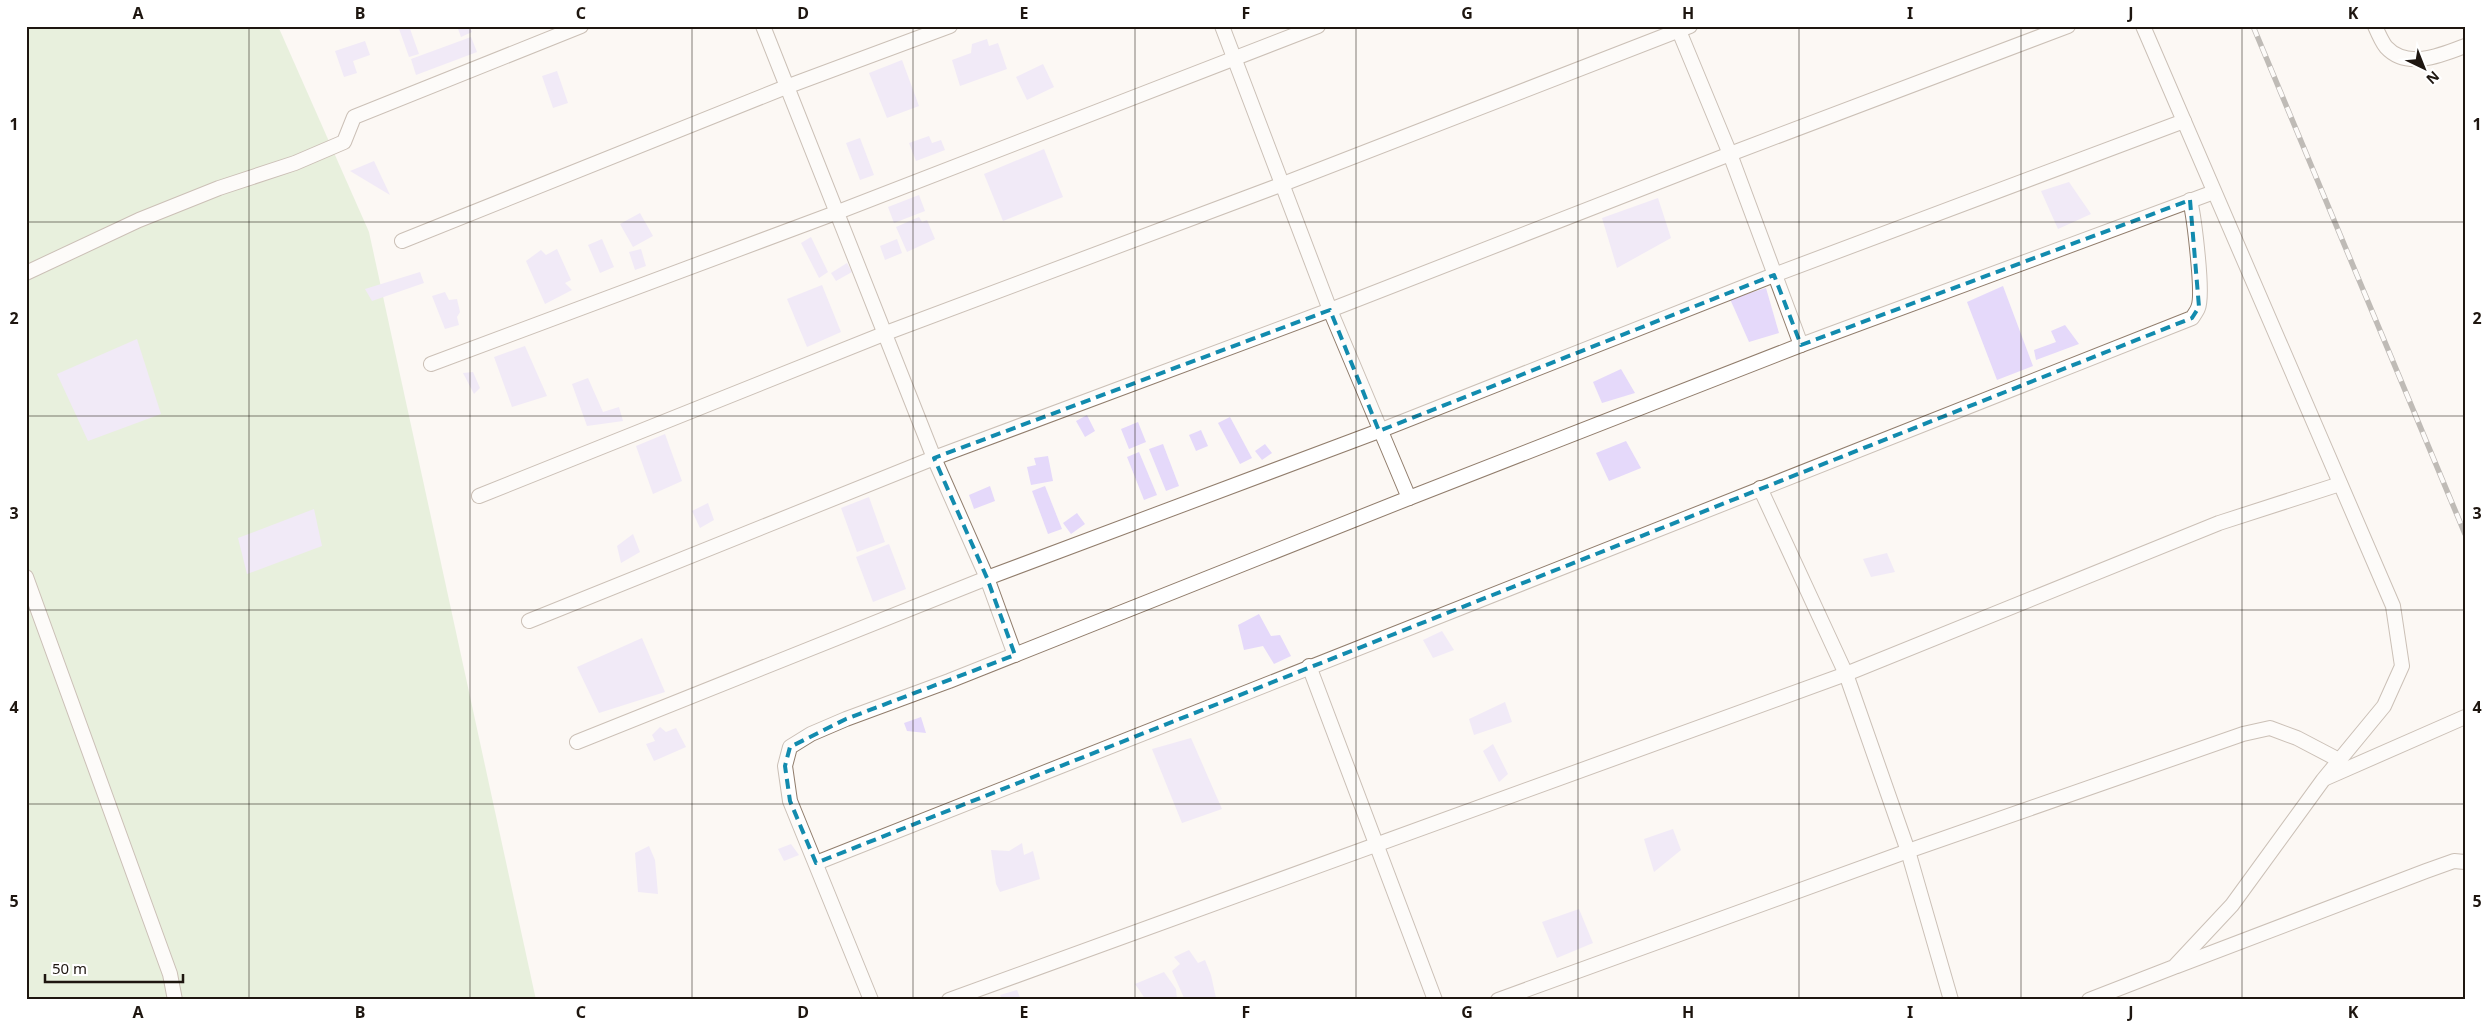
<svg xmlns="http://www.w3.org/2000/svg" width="2491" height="1026" viewBox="0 0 2491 1026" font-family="'Noto Sans',sans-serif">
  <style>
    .green { fill: #d1e6c2 }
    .building { fill: #e5d9fa }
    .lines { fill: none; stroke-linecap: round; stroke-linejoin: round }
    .minor-casing { stroke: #917d6c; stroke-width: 16 }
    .minor { stroke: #fff; stroke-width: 14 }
    .rail-casing { stroke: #77716c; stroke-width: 5.5 }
    .rail { stroke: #fff; stroke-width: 4; stroke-dasharray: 11; stroke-linecap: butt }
    .marked { fill: none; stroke: #128bae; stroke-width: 4; stroke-dasharray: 10 6; stroke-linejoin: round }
    .grid { fill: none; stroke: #1e1610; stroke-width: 1; stroke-opacity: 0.55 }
    .neatline { fill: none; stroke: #1e1610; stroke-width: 2 }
    .grid-label { font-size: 16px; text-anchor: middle; font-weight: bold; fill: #1e1610 }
  </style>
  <rect width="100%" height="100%" fill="#fcf8f4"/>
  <path class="green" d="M26,26h252l91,206 167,768h-510z"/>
  <g class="building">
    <path d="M398,26h11l10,28 -10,3z"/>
    <path d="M457,26h12l3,6 -11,5z"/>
    <path d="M471,37l6,15 -61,23 -5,-16z"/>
    <path d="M987,39l2,7 9,-3 9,26 -47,17 -8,-26 19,-7 1,-9z"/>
    <path d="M365,41l5,14 -17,6 4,12 -13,4 -9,-26z"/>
    <path d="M902,60l17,46 -32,12 -18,-45z"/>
    <path d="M1043,64l11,23 -27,13 -11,-23z"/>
    <path d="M557,71l11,32 -15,5 -11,-32z"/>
    <path d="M929,136l3,7 9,-3 4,10 -29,11 -7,-18z"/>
    <path d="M860,138l14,37 -14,5 -14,-37z"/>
    <path d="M1044,149l19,48 -60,24 -19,-47z"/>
    <path d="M374,161l16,34 -40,-24z"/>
    <path d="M2069,182l22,32 -33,15 -17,-38z"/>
    <path d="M919,195l6,16 -31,12 -6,-16z"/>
    <path d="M1658,198l13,40 -54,30 -15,-50z"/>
    <path d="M640,213l13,23 -20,11 -13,-23z"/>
    <path d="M919,217l3,5 5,-2 8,19 -28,13 -11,-25z"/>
    <path d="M811,237l17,35 -9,6 -18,-35z"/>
    <path d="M602,239l12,28 -14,6 -12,-28z"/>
    <path d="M897,239l5,14 -17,7 -5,-14z"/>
    <path d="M557,249l14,31 -6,3 7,7 -27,14 -19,-43 15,-11 5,5z"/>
    <path d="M641,249l5,17 -11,4 -6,-18z"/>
    <path d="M847,263l5,9 -16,9 -5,-8z"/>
    <path d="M420,272l4,11 -52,18 -7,-12z"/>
    <path d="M822,285l19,47 -34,15 -20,-48z"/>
    <path d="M2003,286l30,80 -36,14 -30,-78z"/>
    <path d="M1766,288l13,45 -30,9 -19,-43z"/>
    <path d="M445,292l4,8 8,-1 3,13 -3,5 2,8 -14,4 -13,-33z"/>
    <path d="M2065,325l14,19 -43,16 -2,-10 22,-8 -5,-11z"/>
    <path d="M137,339l24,75 -73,27 -31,-67z"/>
    <path d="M525,346l22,50 -35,11 -18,-50z"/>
    <path d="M1621,369l14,24 -33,10 -9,-21z"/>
    <path d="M473,372l7,16 -6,6 -11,-21z"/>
    <path d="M588,378l15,34 16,-5 4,14 -36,5 -15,-42z"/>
    <path d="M1087,415l8,16 -10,6 -9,-16z"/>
    <path d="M1230,417l22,41 -12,6 -22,-41z"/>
    <path d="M1138,422l8,20 -17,7 -8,-20z"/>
    <path d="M1201,430l7,16 -12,5 -7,-16z"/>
    <path d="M665,434l17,47 -29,13 -17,-48z"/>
    <path d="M1626,441l15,27 -32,13 -13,-28z"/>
    <path d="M1163,444l16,42 -13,5 -17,-42z"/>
    <path d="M1265,444l7,9 -10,7 -7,-9z"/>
    <path d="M1139,452l18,43 -13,5 -17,-43z"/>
    <path d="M1048,456l5,25 -22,4 -4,-18 9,-2 -2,-7z"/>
    <path d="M990,486l5,15 -21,8 -5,-14z"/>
    <path d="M1045,486l17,43 -14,5 -16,-43z"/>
    <path d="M869,497l16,45 -28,10 -16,-44z"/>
    <path d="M708,503l6,17 -14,8 -8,-17z"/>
    <path d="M314,509l8,37 -75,28 -9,-36z"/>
    <path d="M1077,513l8,11 -14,10 -8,-11z"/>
    <path d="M633,534l7,18 -19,11 -4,-17z"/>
    <path d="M889,544l17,45 -33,13 -17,-45z"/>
    <path d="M1887,553l8,19 -24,5 -8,-18z"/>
    <path d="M1259,614l12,22 9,-1 11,21 -17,8 -11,-18 -19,4 -6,-25z"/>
    <path d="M1442,631l12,19 -21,8 -10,-18z"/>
    <path d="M642,638l23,54 -66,21 -22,-46z"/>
    <path d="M1505,702l7,20 -38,13 -5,-16z"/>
    <path d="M921,717l5,16 -19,-2 -3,-8z"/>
    <path d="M660,727l6,5 10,-4 10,19 -32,14 -8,-17 9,-3 -3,-6z"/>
    <path d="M1191,738l31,71 -40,14 -30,-74z"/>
    <path d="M1493,744l15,30 -9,8 -16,-31z"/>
    <path d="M1673,829l8,21 -27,22 -10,-33z"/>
    <path d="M1022,843l2,12 9,-4 7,28 -40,13 -4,-8 -5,-34 18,1z"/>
    <path d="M791,844l8,11 -15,6 -6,-12z"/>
    <path d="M649,846l6,14 3,34 -20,-2 -3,-39z"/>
    <path d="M1579,909l14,34 -36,15 -15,-36z"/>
    <path d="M1189,950l9,13 7,-3 6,15 5,23 -31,2 -13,-29 8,-7 -6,-7z"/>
    <path d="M1164,972l12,17 1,11h-31l-11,-16z"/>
    <path d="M1017,990l4,10h-18l-3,-5z"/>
  </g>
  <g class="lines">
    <g class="minor-casing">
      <g id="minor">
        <path d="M763,26l171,432 53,120 28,77"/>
        <path d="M1222,26l108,284 79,188"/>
        <path d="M2375,26c3,7 7,16 11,21 21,23 56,8 79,-1"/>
        <path d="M402,241l384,-154 164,-61"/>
        <path d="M26,273l113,-53 80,-32 76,-25 49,-21 10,-25 227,-91"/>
        <path d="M1801,345l413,-153"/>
        <path d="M431,364l407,-152 480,-186"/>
        <path d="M1760,488l86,186 62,177 43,149"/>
        <path d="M479,496l407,-163 397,-149 407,-158"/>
        <path d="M26,577l144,397 5,26"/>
        <path d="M529,621l405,-163 396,-148 400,-156 338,-128"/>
        <path d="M1309,666l126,334"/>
        <path d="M577,742l410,-164 392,-147 395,-156 410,-154"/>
        <path d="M2326,778l139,-61"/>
        <path d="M816,863l1376,-545c2,-3 5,-7 6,-10 6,-13 -4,-91 -8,-108"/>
        <path d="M2177,966l249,-95 28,-10 11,1"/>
        <path d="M871,1000l-81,-199 -5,-35 5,-19 21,-13 35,-15 103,-38 460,-183 392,-153 -71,-191 -53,-128"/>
        <path d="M949,1000l897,-326 373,-151 121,-39"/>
        <path d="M1498,1000l410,-149 335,-117 27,-6 27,10 42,22"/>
        <path d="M2089,1000l85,-33 58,-62 91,-125 61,-74 18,-40 -9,-60 -250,-580"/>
      </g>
    </g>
    <use href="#minor" class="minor"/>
    <g class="rail-casing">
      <path id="rail" d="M2253,26l212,508"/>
    </g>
    <use href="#rail" class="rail"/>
  </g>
  <path d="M0 0H2491V1026H0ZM2190,200l9,107 -7,11 -1376,545 -26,-62 -5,-35 5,-19 56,-28 169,-64 -28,-77 -53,-120 396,-148 49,121 395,-156 27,70z" fill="#fcf8f4" fill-opacity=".55" fill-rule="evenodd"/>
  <path class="marked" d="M2190,200l9,107 -7,11 -1376,545 -26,-62 -5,-35 5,-19 56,-28 169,-64 -28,-77 -53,-120 396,-148 49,121 395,-156 27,70z"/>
  <path class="grid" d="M249,26v974M470,26v974M692,26v974M913,26v974M1135,26v974M1356,26v974M1578,26v974M1799,26v974M2021,26v974M2242,26v974M26,222h2439M26,416h2439M26,610h2439M26,804h2439"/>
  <rect width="2491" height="1026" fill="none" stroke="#ffffff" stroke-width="55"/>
  <g transform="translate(2424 68) rotate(137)" stroke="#ffffff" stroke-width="4" paint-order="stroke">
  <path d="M0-4L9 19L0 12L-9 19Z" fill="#1e1610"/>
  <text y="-8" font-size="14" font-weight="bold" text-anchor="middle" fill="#1e1610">N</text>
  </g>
  <path d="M45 974v8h138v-8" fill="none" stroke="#1e1610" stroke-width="2.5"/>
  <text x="52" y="974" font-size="15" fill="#1e1610" stroke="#ffffff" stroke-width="4" paint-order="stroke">50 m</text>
  <rect x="28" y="28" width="2436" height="970" class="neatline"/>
  <g class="grid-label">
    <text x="138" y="19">A</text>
    <text x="360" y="19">B</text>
    <text x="581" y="19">C</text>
    <text x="803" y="19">D</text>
    <text x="1024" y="19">E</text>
    <text x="1246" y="19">F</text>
    <text x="1467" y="19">G</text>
    <text x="1688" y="19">H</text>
    <text x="1910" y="19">I</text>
    <text x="2131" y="19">J</text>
    <text x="2353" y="19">K</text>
    <text x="14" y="130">1</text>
    <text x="2477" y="130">1</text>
    <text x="14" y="324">2</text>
    <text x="2477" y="324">2</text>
    <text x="14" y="519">3</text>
    <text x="2477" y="519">3</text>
    <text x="14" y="713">4</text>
    <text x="2477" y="713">4</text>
    <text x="14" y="907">5</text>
    <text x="2477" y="907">5</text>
    <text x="138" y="1018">A</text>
    <text x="360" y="1018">B</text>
    <text x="581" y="1018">C</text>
    <text x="803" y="1018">D</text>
    <text x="1024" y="1018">E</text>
    <text x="1246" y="1018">F</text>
    <text x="1467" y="1018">G</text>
    <text x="1688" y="1018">H</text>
    <text x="1910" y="1018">I</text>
    <text x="2131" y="1018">J</text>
    <text x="2353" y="1018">K</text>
  </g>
</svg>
